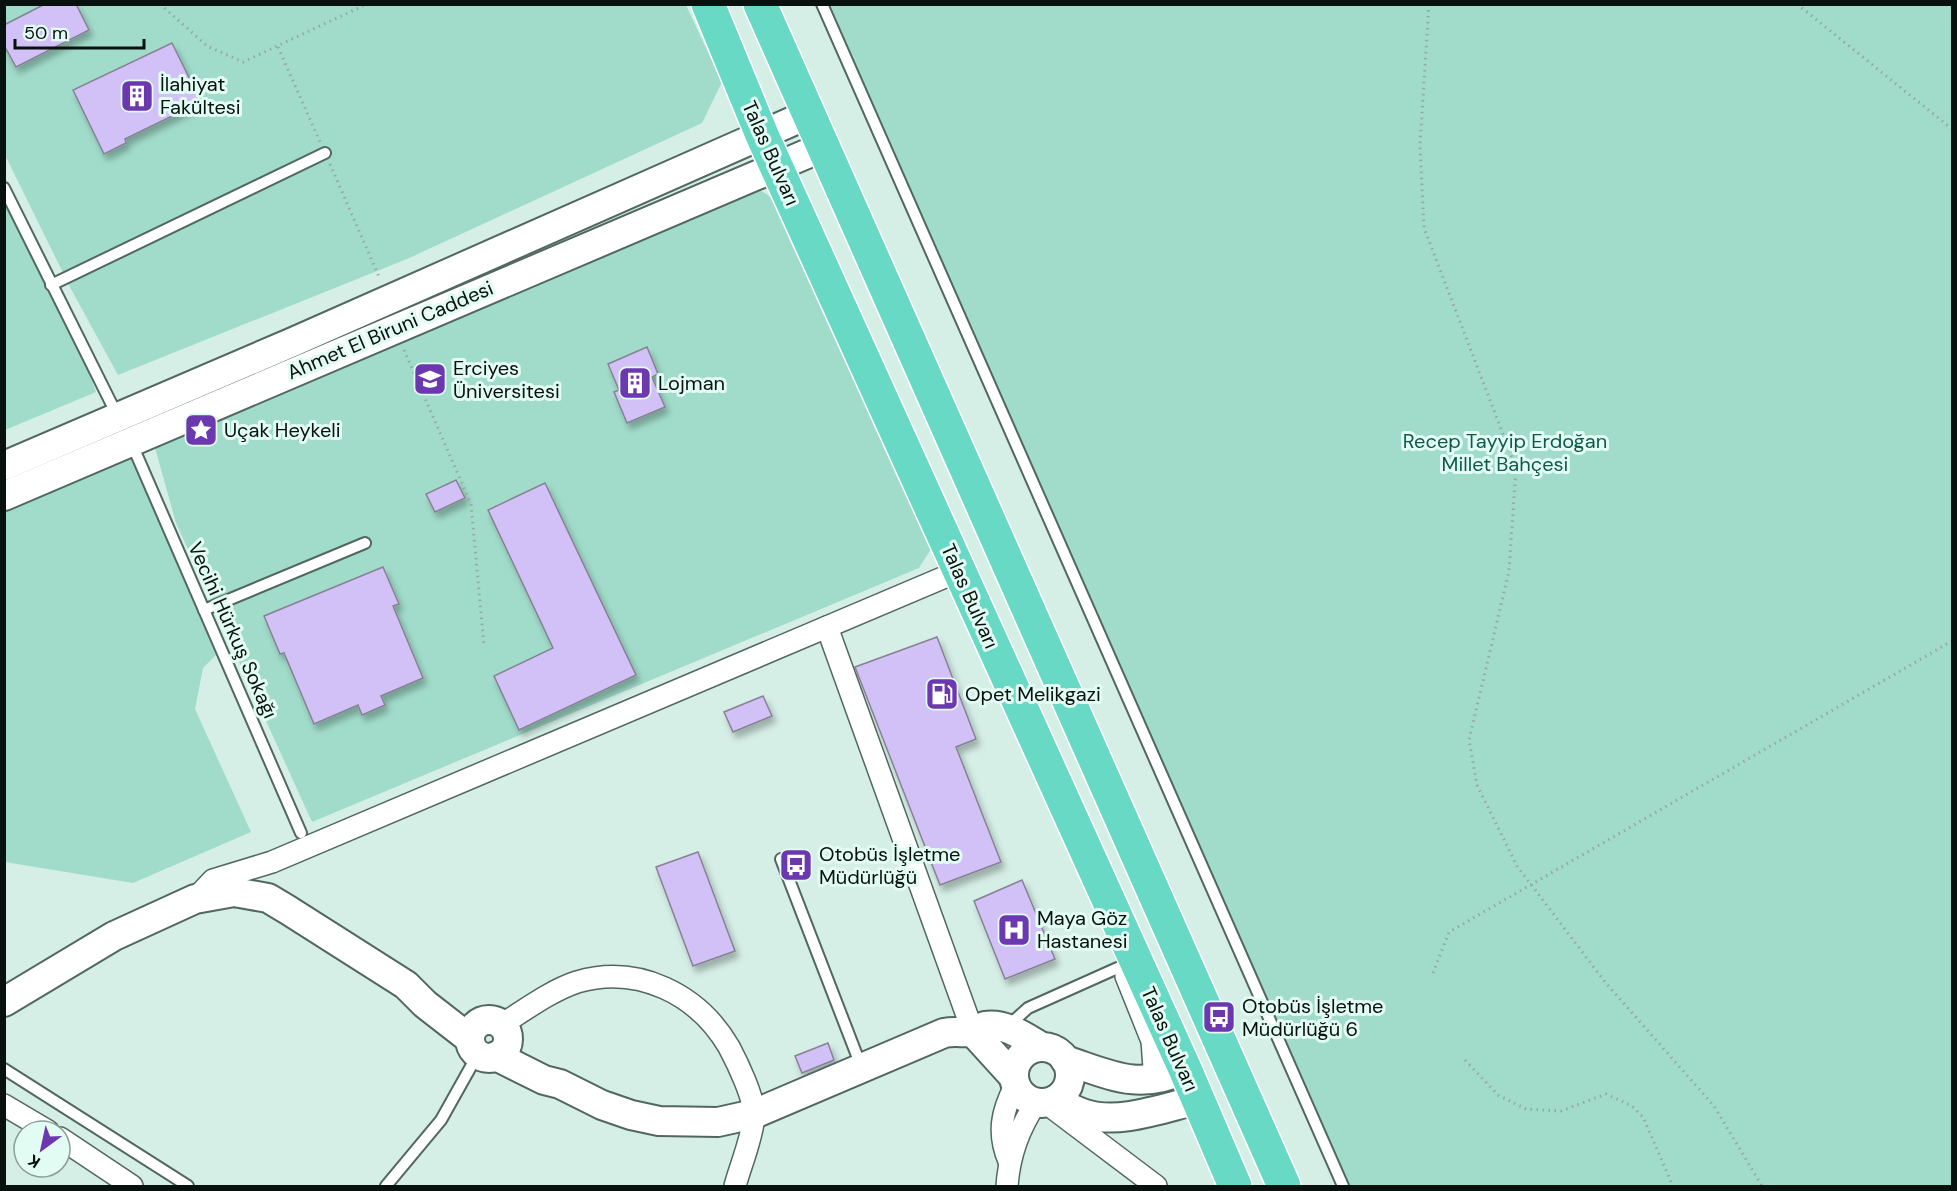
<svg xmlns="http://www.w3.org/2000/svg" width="1957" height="1191" viewBox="0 0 1957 1191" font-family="'DM Sans',sans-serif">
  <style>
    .green { fill: #a1dcca }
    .building { fill: #d1c1f6; stroke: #878195; stroke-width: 1.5; filter: url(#shadow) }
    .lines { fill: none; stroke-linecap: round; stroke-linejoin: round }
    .lane-casing { stroke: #516760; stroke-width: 14 }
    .street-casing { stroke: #516760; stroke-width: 24 }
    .secondary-casing { stroke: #516760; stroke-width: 32 }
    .primary-casing { stroke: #fff; stroke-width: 36 }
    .path { stroke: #94a8a2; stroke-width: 3; stroke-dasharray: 1.5 4.5; stroke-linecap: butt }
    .lane { stroke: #fff; stroke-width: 10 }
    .street { stroke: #fff; stroke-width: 21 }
    .secondary { stroke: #fff; stroke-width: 28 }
    .primary { stroke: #67d9c4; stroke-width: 33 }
    .labels { text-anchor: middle; stroke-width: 6; stroke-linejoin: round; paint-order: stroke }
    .poi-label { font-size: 20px; fill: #08110e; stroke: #e2fcf3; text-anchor: start }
    .street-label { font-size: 20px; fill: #08110e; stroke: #e2fcf3 }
    .park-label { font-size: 20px; fill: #0e5a49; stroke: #e2fcf3 }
  </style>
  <defs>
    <filter id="shadow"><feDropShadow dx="3.5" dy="6" stdDeviation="3" flood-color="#0004"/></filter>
  </defs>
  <rect width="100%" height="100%" fill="#d5eee6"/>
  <g class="green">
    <path d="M5,5h681l36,77 -20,41 -295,136 -289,116 -47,-86 -66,-134z"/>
    <path d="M815,5h1137v1181h-615z"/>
    <path d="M751,185l17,10 13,14 150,340 -12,19 -607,254 -136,-299 -24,-86z"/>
    <path d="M4,196l72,143 20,53 -91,38z"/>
    <path d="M109,446l22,11 85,198 -13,13 -8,41 56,123 -118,51 -128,-21 -1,-372z"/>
  </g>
  <g class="building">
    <path d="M45,4h31l13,26 -73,37 -12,-22v-20z"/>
    <path d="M172,43l29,59 -76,37 1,4 -22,11 -31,-64z"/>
    <path d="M647,347l11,27 -6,3 13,30 -38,16 -13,-31 5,-2 -11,-26z"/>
    <path d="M456,480l9,18 -30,14 -9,-18z"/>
    <path d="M545,483l91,192 -117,55 -25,-54 59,-28 -65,-138z"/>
    <path d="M383,567l16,37 -6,2 30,72 -42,18 4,9 -23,10 -4,-10 -44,19 -30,-71 -4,1 -16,-38z"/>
    <path d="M937,637l39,102 -20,8 45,115 -61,23 -85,-218z"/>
    <path d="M763,696l9,20 -39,16 -9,-20z"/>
    <path d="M698,852l37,99 -42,15 -37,-99z"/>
    <path d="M1022,880l33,79 -50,20 -31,-78z"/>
    <path d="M828,1043l6,17 -32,13 -7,-17z"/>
  </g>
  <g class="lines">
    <g class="lane-casing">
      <g id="lane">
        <path d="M822,4l521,1182"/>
        <path d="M4,188l113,227"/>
        <path d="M51,285l274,-132"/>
        <path d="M131,442l170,391"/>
        <path d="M204,610l161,-67"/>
        <path d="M781,859l80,207"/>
        <path d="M1007,1027l21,-19 94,-42"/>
        <path d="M4,1069l184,117"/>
        <path d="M386,1186l55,-66 37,-66"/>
      </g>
    </g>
    <g class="street-casing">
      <g id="street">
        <path d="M827,627l146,405"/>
        <path d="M195,899l18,-19 59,-18 687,-291"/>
        <path d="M1126,976l26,65 3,40"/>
        <path d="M501,1025c24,-15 49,-34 76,-43 61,-18 121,12 152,65 8,15 26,52 25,69 -2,23 -13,48 -19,70"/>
        <path d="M4,1105l44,26"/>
        <path d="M1054,1109l102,77"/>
        <path d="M60,1138l72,48"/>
        <path d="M1009,1161c-12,-28 -7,-50 6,-75"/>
        <path d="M1007,1186c2,-29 12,-58 29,-83"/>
      </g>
    </g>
    <g class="secondary-casing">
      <g id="secondary">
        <path d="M4,466l289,-124 516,-228"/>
        <path d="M4,496l819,-349"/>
        <path d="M4,1002l110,-66 81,-37 39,-7 34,6 20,12 118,75 19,19 45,35"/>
        <circle cx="489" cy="1039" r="19"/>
        <path d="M973,1032l40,44"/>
        <circle cx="1042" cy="1075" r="28"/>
        <path d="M496,1056l48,24 16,4 42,21 29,10 28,6 59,1 36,-8 190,-81c10,-2 19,0 28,-1 5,-1 8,-5 13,-6 20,-4 41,12 57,21"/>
        <path d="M1065,1060c46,15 73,31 120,9"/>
        <path d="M1055,1100c10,5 20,11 30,14 34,11 78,-6 112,-14"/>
      </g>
    </g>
    <g class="primary-casing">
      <g id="primary">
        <path d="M708,4l54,131 423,934 50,117"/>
        <path d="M760,4l524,1182"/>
      </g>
    </g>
    <g class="path">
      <path d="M160,4l47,42 36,16 124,-58"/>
      <path d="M1429,4l-9,141 4,83 92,240 -7,103 -40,169 8,45 40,81 88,116 109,124 48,80"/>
      <path d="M1797,4l155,125"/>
      <path d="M278,47l42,95"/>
      <path d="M330,164l50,115"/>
      <path d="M404,350l67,154 13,142"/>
      <path d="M1433,973l16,-41 503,-291"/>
      <path d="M1465,1060l33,35 28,14 35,2 45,-17 26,12 11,11 30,69"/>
    </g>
    <use href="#lane" class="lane"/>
    <use href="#street" class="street"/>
    <use href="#secondary" class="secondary"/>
    <use href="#primary" class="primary"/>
  </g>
  <defs>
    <g id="building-square" transform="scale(1.725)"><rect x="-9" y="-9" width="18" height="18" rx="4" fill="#6b38af" stroke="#e2fcf3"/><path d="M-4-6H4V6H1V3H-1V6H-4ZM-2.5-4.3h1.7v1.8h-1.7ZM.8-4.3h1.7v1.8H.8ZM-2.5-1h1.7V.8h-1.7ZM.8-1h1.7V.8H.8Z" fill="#fff"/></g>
    <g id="university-square" transform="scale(1.725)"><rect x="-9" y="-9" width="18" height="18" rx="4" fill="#6b38af" stroke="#e2fcf3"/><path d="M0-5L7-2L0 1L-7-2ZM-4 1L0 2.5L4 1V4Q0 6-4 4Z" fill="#fff"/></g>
    <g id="sight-square" transform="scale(1.725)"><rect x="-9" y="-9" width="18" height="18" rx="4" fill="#6b38af" stroke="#e2fcf3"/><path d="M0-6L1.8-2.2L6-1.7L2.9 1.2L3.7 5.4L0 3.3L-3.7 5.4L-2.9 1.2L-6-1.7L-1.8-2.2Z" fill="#fff"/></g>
    <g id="fuel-square" transform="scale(1.725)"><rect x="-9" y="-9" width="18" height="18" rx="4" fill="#6b38af" stroke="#e2fcf3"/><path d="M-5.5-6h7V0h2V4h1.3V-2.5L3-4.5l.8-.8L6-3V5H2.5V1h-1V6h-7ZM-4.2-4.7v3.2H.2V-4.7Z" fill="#fff"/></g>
    <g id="bus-square" transform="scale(1.725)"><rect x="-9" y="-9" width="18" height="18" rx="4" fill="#6b38af" stroke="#e2fcf3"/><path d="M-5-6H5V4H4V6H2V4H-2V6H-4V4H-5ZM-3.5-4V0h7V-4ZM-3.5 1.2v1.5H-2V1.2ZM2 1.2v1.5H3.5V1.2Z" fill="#fff"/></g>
    <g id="hospital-square" transform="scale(1.725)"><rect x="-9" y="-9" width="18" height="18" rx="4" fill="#6b38af" stroke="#e2fcf3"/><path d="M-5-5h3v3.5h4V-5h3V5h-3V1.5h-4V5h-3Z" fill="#fff"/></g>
  </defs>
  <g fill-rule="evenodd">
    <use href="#building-square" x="137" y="96"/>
    <use href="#university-square" x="430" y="379"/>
    <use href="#building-square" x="635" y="383"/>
    <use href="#sight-square" x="201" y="430"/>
    <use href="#fuel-square" x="942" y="694"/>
    <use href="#bus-square" x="796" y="865"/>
    <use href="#hospital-square" x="1014" y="930"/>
    <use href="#bus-square" x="1219" y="1017"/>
  </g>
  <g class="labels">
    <g class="poi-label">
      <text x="160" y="91">İlahiyat<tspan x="160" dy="23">Fakültesi</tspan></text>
      <text x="453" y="375">Erciyes<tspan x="453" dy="23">Üniversitesi</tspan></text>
      <text x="658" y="390">Lojman</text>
      <text x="224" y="437">Uçak Heykeli</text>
      <text x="965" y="701">Opet Melikgazi</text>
      <text x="819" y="861">Otobüs İşletme<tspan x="819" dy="23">Müdürlüğü</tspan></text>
      <text x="1037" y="925">Maya Göz<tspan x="1037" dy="23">Hastanesi</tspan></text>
      <text x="1242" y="1013">Otobüs İşletme<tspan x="1242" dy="23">Müdürlüğü 6</tspan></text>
    </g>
    <g class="street-label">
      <text transform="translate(771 153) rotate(66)" y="7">Talas Bulvarı</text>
      <text transform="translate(390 330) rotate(-23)" y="7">Ahmet El Biruni Caddesi</text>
      <text transform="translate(970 596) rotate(66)" y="7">Talas Bulvarı</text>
      <text transform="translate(233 630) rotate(66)" y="7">Vecihi Hürkuş Sokağı</text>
      <text transform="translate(1170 1039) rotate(66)" y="7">Talas Bulvarı</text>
    </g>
    <g class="park-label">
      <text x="1505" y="448">Recep Tayyip Erdoğan<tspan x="1505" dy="23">Millet Bahçesi</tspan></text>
    </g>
  </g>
  <rect width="1957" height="1191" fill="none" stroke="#08110e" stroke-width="12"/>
  <g transform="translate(42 1149) rotate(213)"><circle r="28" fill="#e2fcf3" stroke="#8b9e97" stroke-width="1.5"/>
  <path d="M0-4.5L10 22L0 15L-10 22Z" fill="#6b38af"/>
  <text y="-9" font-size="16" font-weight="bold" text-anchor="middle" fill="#08110e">K</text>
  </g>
  <path d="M15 39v9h129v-9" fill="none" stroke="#08110e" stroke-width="3"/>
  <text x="24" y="39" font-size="18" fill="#08110e" stroke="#e2fcf3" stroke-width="4.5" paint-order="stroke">50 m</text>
</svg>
